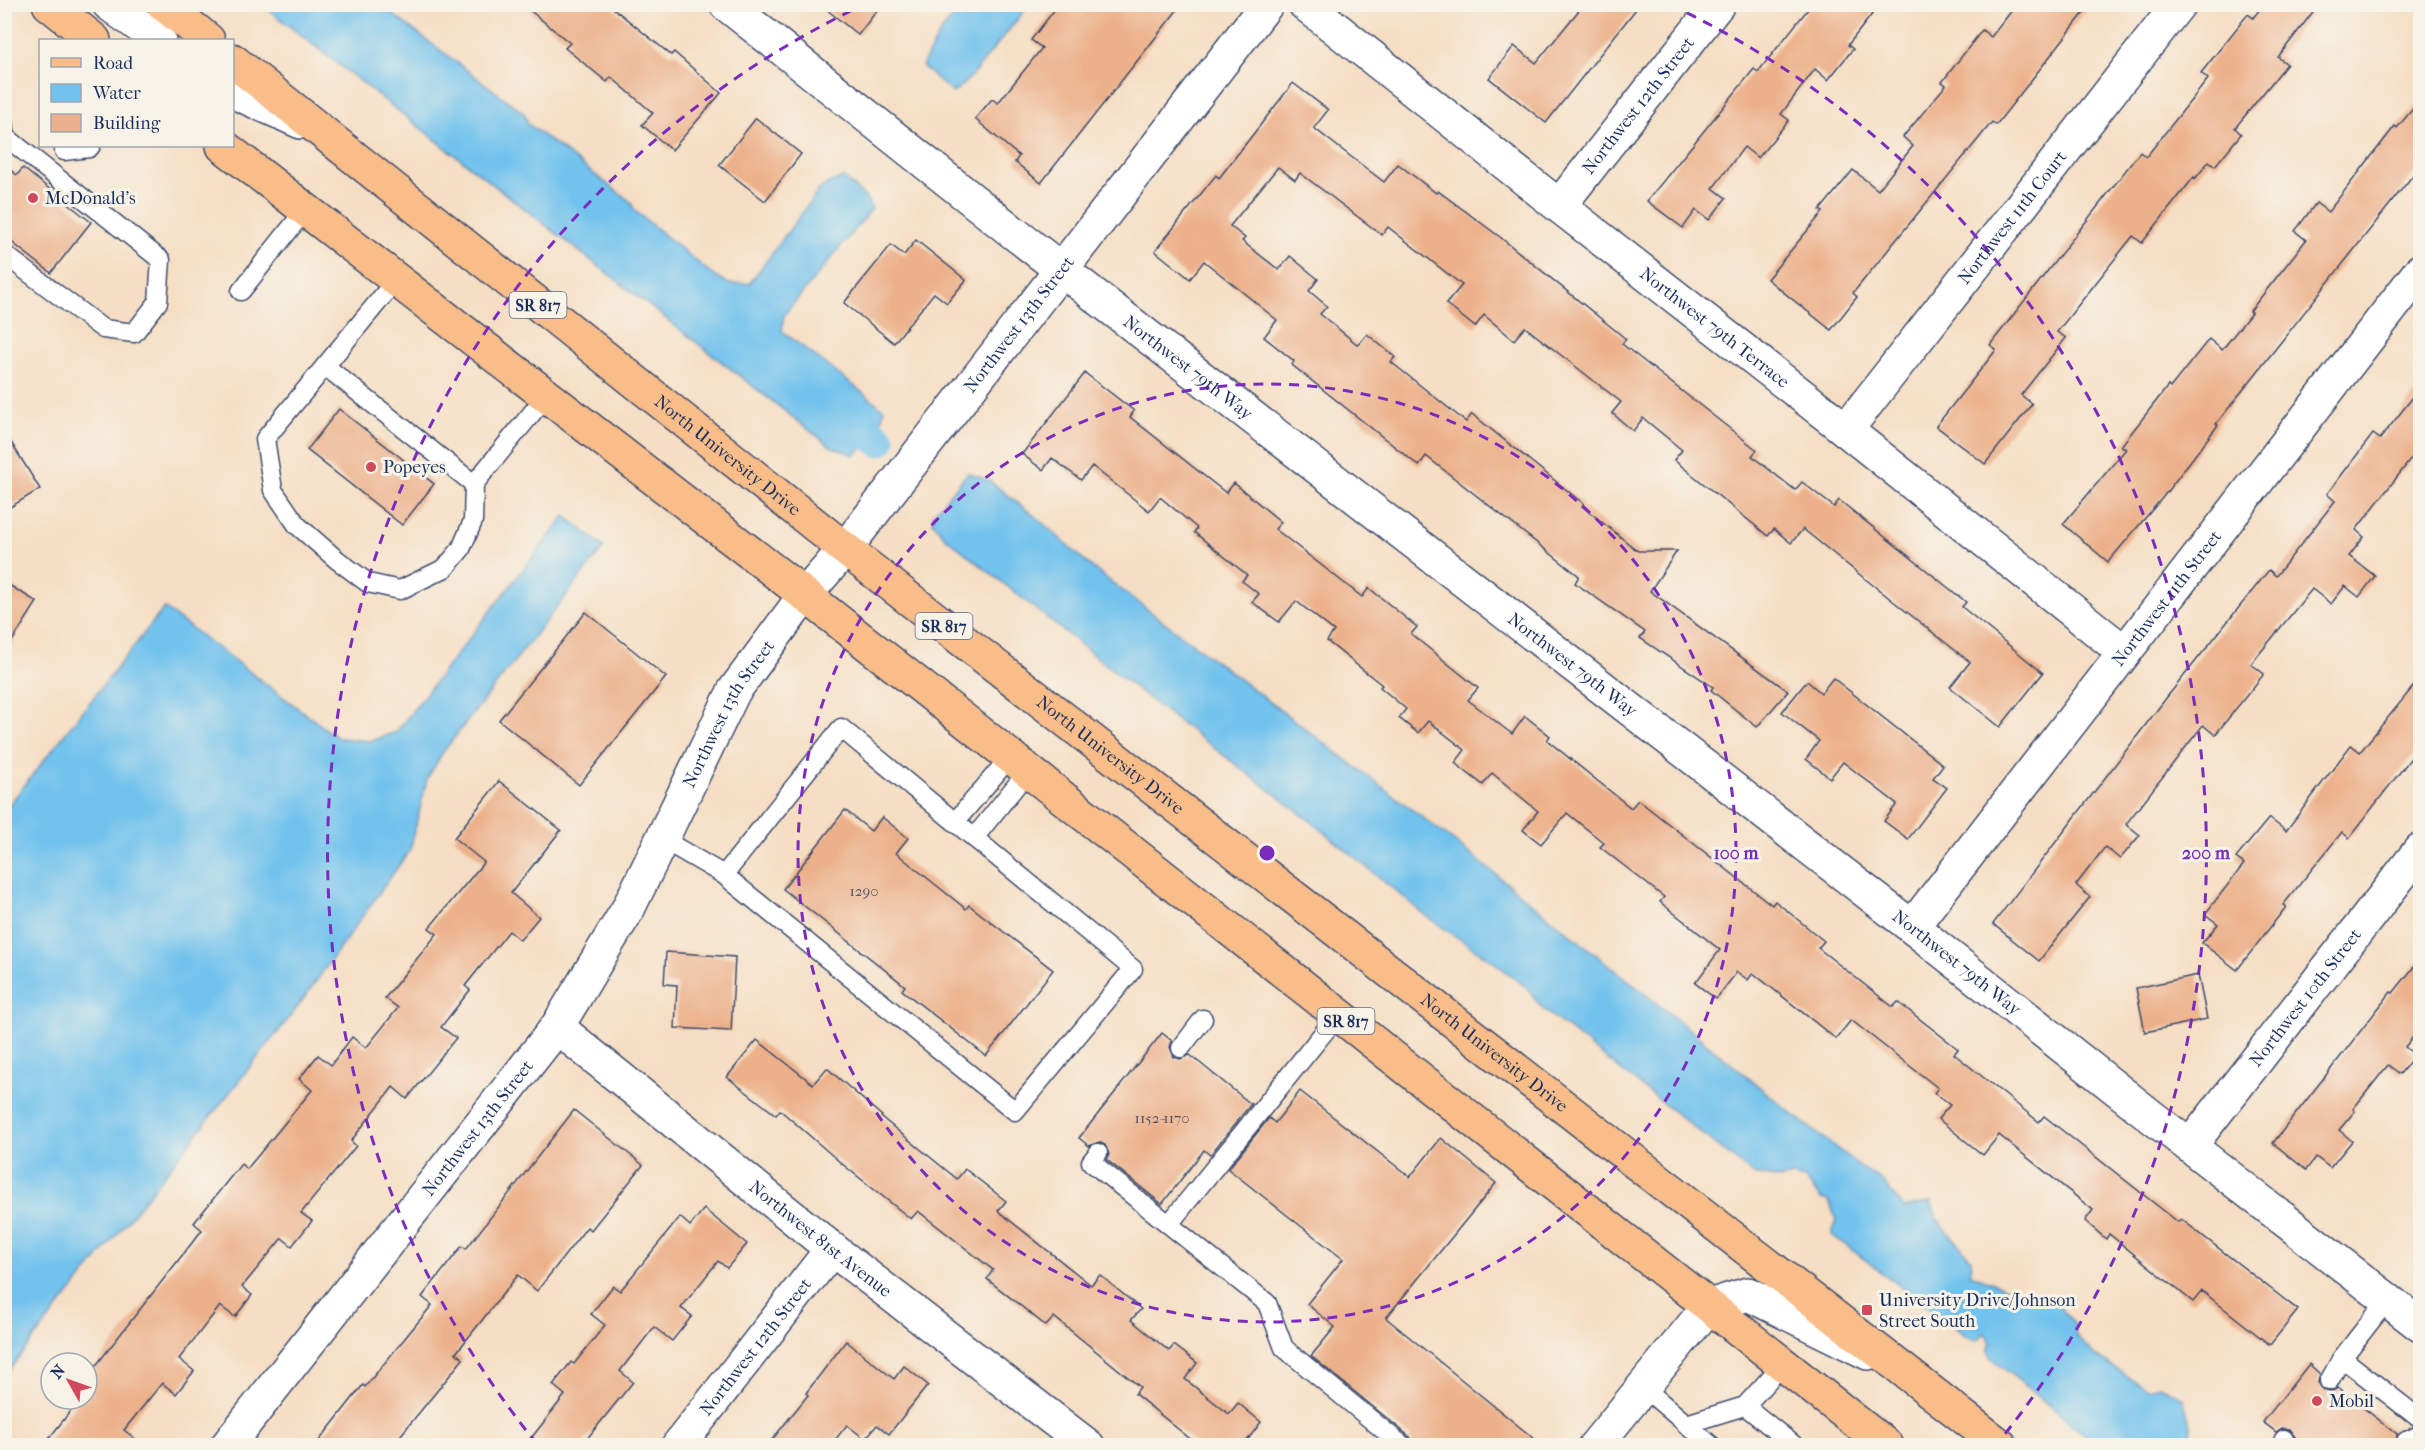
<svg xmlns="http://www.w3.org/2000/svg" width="2425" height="1450" viewBox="0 0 2425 1450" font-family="'IM FELL French Canon',serif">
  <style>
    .water { fill: #71c2ed; stroke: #4678a6; stroke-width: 1.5 }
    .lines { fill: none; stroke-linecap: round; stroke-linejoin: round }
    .canal { stroke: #71c2ed; stroke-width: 33 }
    .building { fill: #ecb18a }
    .lane-casing { stroke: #3c496d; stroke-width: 21 }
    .street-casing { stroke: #3c496d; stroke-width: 36 }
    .primary-casing { stroke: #3c496d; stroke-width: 36 }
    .lane { stroke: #fff; stroke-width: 18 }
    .street { stroke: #fff; stroke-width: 33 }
    .primary { stroke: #f8bd89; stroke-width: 33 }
    .ring { fill: none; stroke: #7b2cbf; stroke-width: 3; stroke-dasharray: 10 8 }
    .poi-dot { fill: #d1495b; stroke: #f7f3e8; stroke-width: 2 }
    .labels { text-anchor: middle; stroke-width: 6; stroke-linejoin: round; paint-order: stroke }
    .number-label { font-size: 15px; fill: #4f5069 }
    .shield { fill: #f7f3e8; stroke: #5d6a87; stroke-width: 1.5 }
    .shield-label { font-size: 16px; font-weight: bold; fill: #1b2f5e }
    .street-label { font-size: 18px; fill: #1b2f5e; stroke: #f7f3e8 }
    .poi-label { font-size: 18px; fill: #1b2f5e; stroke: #f7f3e8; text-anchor: start }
    .centre { fill: #7b2cbf; stroke: #f7f3e8; stroke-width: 3 }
    .ring-label { font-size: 18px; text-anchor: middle; font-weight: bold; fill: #7b2cbf; stroke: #f7f3e8; stroke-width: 6; stroke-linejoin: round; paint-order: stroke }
  </style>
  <rect width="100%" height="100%" fill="#f7f3e8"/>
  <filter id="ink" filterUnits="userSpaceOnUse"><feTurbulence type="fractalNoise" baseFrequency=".0167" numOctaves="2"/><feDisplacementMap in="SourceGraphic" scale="12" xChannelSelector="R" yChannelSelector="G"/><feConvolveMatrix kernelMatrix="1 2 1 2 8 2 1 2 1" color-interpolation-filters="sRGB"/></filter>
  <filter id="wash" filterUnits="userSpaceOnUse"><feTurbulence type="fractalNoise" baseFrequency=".008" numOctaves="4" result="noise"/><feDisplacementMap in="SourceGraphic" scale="24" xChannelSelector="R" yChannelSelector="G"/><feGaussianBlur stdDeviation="1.35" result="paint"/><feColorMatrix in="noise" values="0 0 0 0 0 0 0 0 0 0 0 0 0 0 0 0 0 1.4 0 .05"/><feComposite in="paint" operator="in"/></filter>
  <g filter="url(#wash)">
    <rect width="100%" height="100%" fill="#f5dec3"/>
    <g class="water">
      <path d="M262,5h118l144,108 4,11 103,78 3,8 79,65 16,9 21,-1 69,-93 11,-8 14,-4 21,19 7,12 -88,106 -2,16 102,78c-3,22 -13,33 -30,46l-24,-9z"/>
      <path d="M963,5h66l-58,72 -18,16 -31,-27 18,-33z"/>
      <path d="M968,473l20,7 48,37 58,52 361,273 224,179 122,100 64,49 15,9 24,29 27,-6 6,17 34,40 -1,15 64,25 17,-2 23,26 2,14 20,19 51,33 12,-3 24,12c3,14 12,34 5,47h-90l-107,-87 -3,-7 3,-9 -6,-9 -9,7 -8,-3 -136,-102 4,-16 -7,-18 -8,-2 -16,-20 -12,-3 -12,3 -28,-5 -210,-165 -16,-21 -36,-28 -64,-43 -115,-95 -159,-120 -208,-165 -12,-15v-8z"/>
      <path d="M565,516l39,31 -161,205 -16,27 -17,71 -114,159 -291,366v-565l159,-202 174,130 32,3 26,-9z"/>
    </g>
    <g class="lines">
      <path class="canal" d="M839,409l40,31"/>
    </g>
    <g id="blocks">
      <g class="building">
        <path d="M522,4h86l63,51 3,-3 47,41 -49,57 -30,-25 11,-12 -42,-36 -4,5 -42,-34 5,-5z"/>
        <path d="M820,4h62l-24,31z"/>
        <path d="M1059,4h123l-141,179 -26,-21 4,-6 -44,-37 17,-20 6,4 44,-55 -11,-8z"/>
        <path d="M1584,4h56l-94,119 -57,-45 25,-32 22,17z"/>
        <path d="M1812,4h68l-32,41 5,4 -25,31 -13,-11 -34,45 8,6 -31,38 -14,-11 -31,41 13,10 -17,22 -13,-10 -13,18 -36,-27 107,-132 4,3z"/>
        <path d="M2017,4h74l-95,121 -4,-3 -139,171 4,4 -26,33 -64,-51 56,-67 -3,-2 33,-40 25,20 35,-44 -10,-9 43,-52 -4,-3 40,-52 9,7z"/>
        <path d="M2264,4h55l-41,53 9,7 -52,64 6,6 -26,32 -6,-5 -14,18 -1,-2 -52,66 -9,-7 -76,96 9,6 -45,57 11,9 -47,60 -49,-38 60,-76 -6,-5 150,-193 6,5 62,-78 -7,-6 47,-59 5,4z"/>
        <path d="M1293,83l35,27 -14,18 23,18 47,36 14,-18 38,29 2,-2 62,46 126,102 -4,5 135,106 -5,6 43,34 7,-8 32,25 5,-7 127,102 -4,5 81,66 -43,54 -50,-40 20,-25 -111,-88 -56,-45 -12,14 -17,-14 -6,7 -94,-76 8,-10 -39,-32 -10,13 -21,-18 9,-11 -96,-75 -11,13 -30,-25 -9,12 -29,-23 16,-19 -74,-58 -6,8 -82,-62 -5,7 -17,-13 -48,59 15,12 -3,3 37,29 11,-14 28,23 -9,12 18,15 -7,8 38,31 9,-11 28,23 -4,5 75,60 6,-8 112,90 -2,2 56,45h39l-27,40 138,100 -31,36 -46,-37 2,-3 -73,-49 5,-6 -70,-49 4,-7 -153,-120 -7,10 -127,-101 2,-4 -30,-24 13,-17 -73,-59 -14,18 -35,-28 61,-76 3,3z"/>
        <path d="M2421,99v66l-205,259 2,1 -55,72 -55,65 -45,-38 63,-75 -5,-3 47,-60 2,2 39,-49 13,11 30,-38 -2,-1 56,-71 -11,-9 21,-28 12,9 67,-86 2,2z"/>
        <path d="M756,118l45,36 -36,47 -46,-36z"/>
        <path d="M4,165l13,10 6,-7 68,54 -40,51 -47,-37z"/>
        <path d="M916,240l50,40 -19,23 -13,-10 -40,50 -50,-40 47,-58 13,10z"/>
        <path d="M1085,373l49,38 -4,6 96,76 8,-10 47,39 -6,7 87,68 7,-9 48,39 -6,7 67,54 -10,12 44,34 13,-18 25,20 -3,4 84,68 7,-8 134,105 3,-4 49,40 -6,7 75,59 5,-5 60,47 -4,5 85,68 5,-6 134,106 3,-3 117,91 -28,35 -68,-54 -9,11 -84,-68 -3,5 -21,-18 8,-11 -94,-75 -16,20 -45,-36 12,-14 -16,-12 4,-5 -87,-68 -15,19 -83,-66 -5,7 -11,-8 -21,27 -21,-16 25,-33 -60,-48 4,-5 -64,-50 4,-4 -37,-30 -26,31 -18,-14 15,-19 -46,-38 -9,12 -28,-22 10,-13 -37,-29 -10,12 -19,-15 7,-9 -26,-22 2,-2 -55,-44 7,-10 -38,-30 -17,21 -27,-20 7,-8 -17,-13 5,-6 -53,-43 3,-4 -37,-31 -11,14 -57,-45 -11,14 -29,-22 -9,12 -21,-16z"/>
        <path d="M2421,387v59l-65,84 8,7 -15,19 26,20 -16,21 -14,-11 -14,18 -19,-15 -61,75 13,10 -49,61 -12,-10 -77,99 14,11 -20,24 -15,-12 -29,38 14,12 -51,64 -46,-37 174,-227 102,-127 7,6 59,-75 -8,-7 46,-60 7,5z"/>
        <path d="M339,409l95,75 -32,41 -95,-75z"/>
        <path d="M4,431l36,58 -36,22z"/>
        <path d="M4,582l33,20 -33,52z"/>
        <path d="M586,612l80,65 -87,108 -80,-65z"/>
        <path d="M2421,677v68l-72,93 -7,-6 -59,73 3,2 -49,63 -35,-27 16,-19 -13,-10 39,-50 -8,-6 33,-40 17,13 65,-86 9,7z"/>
        <path d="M1833,678l110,87 -10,13 14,10 -39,51 -24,-18 13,-17 -54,-42 -13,16 -24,-19 13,-18 -37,-29 25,-31 14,12z"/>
        <path d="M499,781l62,49 -50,63 28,24 -19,23 -11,-9 -44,55 5,4 -29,37 15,11 -49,61 -14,-12 -42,54 5,5 -55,67 11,8 -20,25 -10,-8 -40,49 10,8 -17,22 -15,-11 -41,53 15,12 -18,23 -14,-11 -38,47 20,16h-101l37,-47h7v-22l115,-147 -8,-7 47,-59 6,5 65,-79 -13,-11 19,-24 13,10 21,-28 14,11 32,-40 -13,-10 52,-64 -8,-6 55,-66 -30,-24z"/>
        <path d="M845,810l26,21 11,-14 26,21 -12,15 70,56 3,-4 84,65 -67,86 -84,-66 3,-4 -122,-97z"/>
        <path d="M666,952l69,5 -4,74 -56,-3 2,-43 -13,-1z"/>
        <path d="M2421,958v69l-16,20 10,8 -15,19 -12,-9 -35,44 2,2 -16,19 13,11 -22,27 -14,-11 -10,13 -33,-27 118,-151 2,1z"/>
        <path d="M2198,975l9,44 -62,13 -9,-44z"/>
        <path d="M1162,1033l10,8 -2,6 4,10 6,2 10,-4 61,49 -41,51 -6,-5 -42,54 -55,-44 2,-6 -4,-9 -6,-3 -10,4 -10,-8z"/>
        <path d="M757,1040l56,44 14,-16 55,48 -1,1 76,62 8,-10 41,32 -8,10 93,74 9,-10 41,34 -10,11 38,31 5,-6 23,18 -12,16 44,35 9,-11 23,19 -18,24h-44l-64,-52 5,-7 -86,-70 -8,9 -59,-47 6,-9 -75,-59 -7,8 -70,-56 -61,-53 -4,5 -49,-38z"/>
        <path d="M1300,1091l110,86 31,-39 55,45 -110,135 157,128h-129l-4,-9 -99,-81 24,-29 -28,-23 36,-45 -115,-90 41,-51 6,5z"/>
        <path d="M574,1110l69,55 -52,65 -4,-3 -50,64 -19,-16 -62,78 7,6 -71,87h-77l48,-61 2,2 67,-82 -10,-8 40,-51 4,3z"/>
        <path d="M704,1209l43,35 -20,24 -9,-7 -37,47 11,8 -20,25 -18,-14 -34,44 13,11 -52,64h-56l40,-51 -12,-10 18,-23 3,2 31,-39 -14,-11 22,-28 7,5 60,-74 10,9z"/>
        <path d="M846,1341l48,38 10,-13 24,19 -39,49 -12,-9 -12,14 -18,-14 -17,21h-63l41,-51 -2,-2z"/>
        <path d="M2309,1364l11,10 -2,8 5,8 7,2 8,-4 59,46 -1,12h-103l2,-9 -6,-8 -7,-1 -6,4 -13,-10z"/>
      </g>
    </g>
  </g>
  <g filter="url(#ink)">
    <use href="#blocks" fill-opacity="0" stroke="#3c496d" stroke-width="1.5"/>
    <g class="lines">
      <g class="lane-casing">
        <g id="lane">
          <path d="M4,122l2,15 155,123 -3,42 -24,31 -31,-4 -99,-75"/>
          <path d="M64,151l25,-3 2,-2"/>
          <path d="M396,280l-131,159 8,51 24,35 39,34 32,24 32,7 45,-22 16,-19 12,-28 1,-37 72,-88"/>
          <path d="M241,291l64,-81"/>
          <path d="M325,366l149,118"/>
          <path d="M955,822l55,-65"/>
          <path d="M974,838l54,-67"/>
          <path d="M662,839l62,36 291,236 118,-142 -292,-241 -117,147"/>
          <path d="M1181,1048l22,-29"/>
          <path d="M1098,1153l-7,9 176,141 17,45 119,98"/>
          <path d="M1169,1224l169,-209"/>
          <path d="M2342,1358l78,61"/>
          <path d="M2329,1381l13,-23 46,-59"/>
          <path d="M1643,1387l69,59"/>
          <path d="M1745,1406l50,40"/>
          <path d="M1686,1424l59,-18 38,-42"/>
          <path d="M2406,1441l14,-6"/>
          <path d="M2281,1446l3,-7"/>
        </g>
      </g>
      <g class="street-casing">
        <g id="street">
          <path d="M109,4l50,36"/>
          <path id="s1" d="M726,4l288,229 898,694 240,190 268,208"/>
          <path id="s2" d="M1305,4l254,202 287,224 278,222"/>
          <path d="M232,91l69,31"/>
          <path id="s3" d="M1559,206l159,-202"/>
          <path id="s4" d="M1846,430l333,-426"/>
          <path id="s5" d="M1912,927l508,-656"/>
          <path id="s6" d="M557,1027l275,222 256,197"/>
          <path id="s7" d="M2190,1146l230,-296"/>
          <path id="s8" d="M227,1446l330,-419 71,-118 106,-218 71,-96 40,-46 422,-545"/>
          <path id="s9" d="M678,1446l154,-197"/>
          <path d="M1595,1446l114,-140 39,-12 120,59"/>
        </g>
      </g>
      <g class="primary-casing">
        <g id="primary">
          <path d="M49,4l45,36"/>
          <path d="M163,4l45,36"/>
          <path id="s10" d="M232,60l613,489 1156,897"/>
          <path d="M223,146l582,449 1082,851"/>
        </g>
      </g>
      <use href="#lane" class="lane"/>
      <use href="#street" class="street"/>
      <use href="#primary" class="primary"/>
    </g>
  </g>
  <g class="ring">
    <circle cx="1267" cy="853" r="469"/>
    <path d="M537 1444A939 939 0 0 1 863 5M1671 5A939 939 0 0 1 1997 1444"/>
  </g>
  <g class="poi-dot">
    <circle cx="33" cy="198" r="6"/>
    <circle cx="371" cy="467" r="6"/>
    <rect x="1861" y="1304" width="12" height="12" rx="3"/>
    <circle cx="2317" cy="1401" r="6"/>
  </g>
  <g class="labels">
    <g class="number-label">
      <text x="864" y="896">1290</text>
      <text x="1162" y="1123">1152-1170</text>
    </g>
    <g class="shield">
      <rect x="509.5" y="292" width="57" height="26" rx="4.5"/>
      <rect x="915.5" y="613" width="57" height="26" rx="4.5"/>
      <rect x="1317.5" y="1008" width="57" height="26" rx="4.5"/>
    </g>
    <g class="shield-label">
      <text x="538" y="311">SR 817</text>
      <text x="944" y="632">SR 817</text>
      <text x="1346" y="1027">SR 817</text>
    </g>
    <g class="street-label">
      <text dy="6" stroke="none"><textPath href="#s3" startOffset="128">Northwest 12th Street</textPath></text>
      <text dy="6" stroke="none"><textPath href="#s4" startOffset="270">Northwest 11th Court</textPath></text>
      <text dy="6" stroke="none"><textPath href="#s8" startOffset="1378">Northwest 13th Street</textPath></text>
      <text dy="6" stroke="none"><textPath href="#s2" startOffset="522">Northwest 79th Terrace</textPath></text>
      <text dy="6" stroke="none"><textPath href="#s1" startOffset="588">Northwest 79th Way</textPath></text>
      <text dy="6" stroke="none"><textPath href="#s10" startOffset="634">North University Drive</textPath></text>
      <text dy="6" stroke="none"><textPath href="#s5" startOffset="416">Northwest 11th Street</textPath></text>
      <text dy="6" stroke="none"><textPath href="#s1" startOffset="1074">Northwest 79th Way</textPath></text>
      <text dy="6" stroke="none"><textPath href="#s8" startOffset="891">Northwest 13th Street</textPath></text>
      <text dy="6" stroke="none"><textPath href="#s10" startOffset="1120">North University Drive</textPath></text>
      <text dy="6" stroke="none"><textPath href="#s1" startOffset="1560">Northwest 79th Way</textPath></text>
      <text dy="6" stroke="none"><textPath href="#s7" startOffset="188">Northwest 10th Street</textPath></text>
      <text dy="6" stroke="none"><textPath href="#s10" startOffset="1606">North University Drive</textPath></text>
      <text dy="6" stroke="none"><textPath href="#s8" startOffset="405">Northwest 13th Street</textPath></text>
      <text dy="6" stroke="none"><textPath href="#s6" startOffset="338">Northwest 81st Avenue</textPath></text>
      <text dy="6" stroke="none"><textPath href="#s9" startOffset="126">Northwest 12th Street</textPath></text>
    </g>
    <g class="poi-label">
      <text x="45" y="204">McDonald's</text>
      <text x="383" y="473">Popeyes</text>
      <text x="1879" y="1306">University Drive/Johnson<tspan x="1879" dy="21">Street South</tspan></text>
      <text x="2329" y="1407">Mobil</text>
    </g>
  </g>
  <circle cx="1267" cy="853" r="9" class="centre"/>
  <g class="ring-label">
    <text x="1736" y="859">100 m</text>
    <text x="2206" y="859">200 m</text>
  </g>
  <rect width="2425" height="1450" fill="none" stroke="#f7f3e8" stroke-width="24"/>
  <rect x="39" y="39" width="195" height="108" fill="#f7f3e8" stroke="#9fa5b1" stroke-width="1.5"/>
  <rect x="51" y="58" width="30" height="9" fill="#f8bd89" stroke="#9fa5b1" stroke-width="1.5"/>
  <text x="93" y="69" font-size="18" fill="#1b2f5e">Road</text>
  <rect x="51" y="84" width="30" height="18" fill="#71c2ed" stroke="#9fa5b1" stroke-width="1.5"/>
  <text x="93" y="99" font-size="18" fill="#1b2f5e">Water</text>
  <rect x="51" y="114" width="30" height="18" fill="#ecb18a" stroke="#9fa5b1" stroke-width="1.5"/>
  <text x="93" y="129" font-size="18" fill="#1b2f5e">Building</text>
  <g transform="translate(69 1381) rotate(310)"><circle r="28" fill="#f7f3e8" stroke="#9fa5b1" stroke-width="1.5"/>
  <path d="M0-4.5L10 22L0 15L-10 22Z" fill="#d1495b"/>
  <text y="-9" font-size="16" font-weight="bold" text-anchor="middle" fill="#1b2f5e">N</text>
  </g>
</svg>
